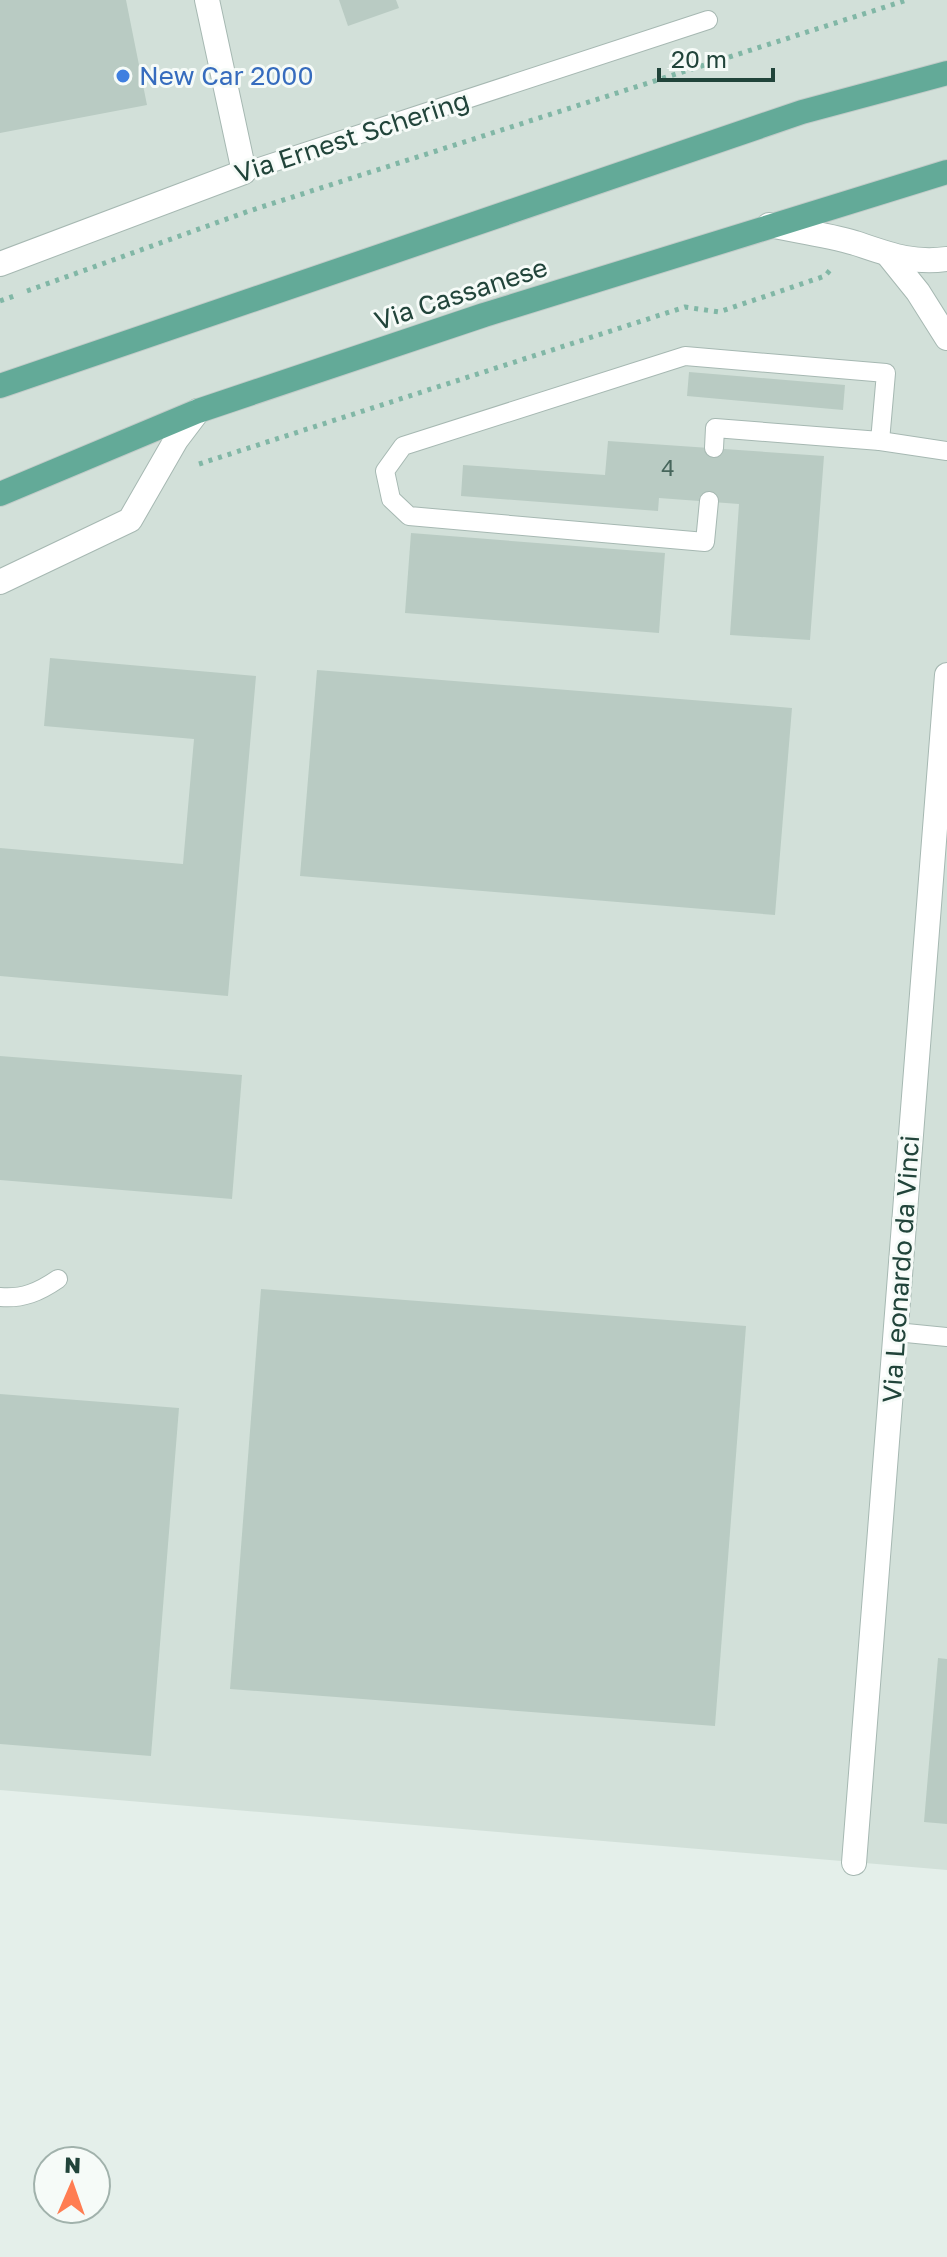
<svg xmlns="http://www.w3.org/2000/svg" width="947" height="2257" viewBox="0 0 947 2257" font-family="'Golos Text',sans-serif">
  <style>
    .built { fill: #d2e0d9 }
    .building { fill: #b9cbc3 }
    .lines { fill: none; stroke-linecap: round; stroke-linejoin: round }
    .lane-casing { stroke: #a6b8b2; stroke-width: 20 }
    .street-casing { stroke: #a6b8b2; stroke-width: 26 }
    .primary-casing { stroke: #c1cbc8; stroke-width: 26 }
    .path { stroke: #81b7a6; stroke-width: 5; stroke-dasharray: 4 6; stroke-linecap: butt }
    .lane { stroke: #fff; stroke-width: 18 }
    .street { stroke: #fff; stroke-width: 24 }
    .primary { stroke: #63aa98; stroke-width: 24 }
    .shop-dot { fill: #3f7fe0; stroke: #f6fbf8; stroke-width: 3 }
    .labels { text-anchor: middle; stroke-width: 6; stroke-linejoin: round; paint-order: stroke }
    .number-label { font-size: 22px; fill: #47665c }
    .shop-label { font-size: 26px; fill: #366cbe; stroke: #f6fbf8; text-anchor: start }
    .street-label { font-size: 26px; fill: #21443a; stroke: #f6fbf8 }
  </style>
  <rect width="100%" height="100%" fill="#e4efea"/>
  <path class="built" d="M0,0h947v1870l-947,-80z"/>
  <g class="building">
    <path d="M0,0h126l21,105 -147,28z"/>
    <path d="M339,0h57l3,8 -51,18z"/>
    <path d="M689,372l156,13 -2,25 -156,-14z"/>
    <path d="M608,441l216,15 -14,184 -80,-5 9,-131 -80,-6 -1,13 -197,-15 2,-31 142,10z"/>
    <path d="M411,533l254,20 -6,80 -254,-20z"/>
    <path d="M50,658l206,18 -28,320 -228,-20v-128l183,16 11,-125 -150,-13z"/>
    <path d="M317,670l475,38 -17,207 -475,-39z"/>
    <path d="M0,1056l242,19 -10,124 -232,-19z"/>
    <path d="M261,1289l485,37 -31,400 -485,-37z"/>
    <path d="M0,1394l179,14 -28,348 -151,-12z"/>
    <path d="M938,1658l9,1v165l-23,-2z"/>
  </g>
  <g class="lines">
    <g class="lane-casing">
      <g id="lane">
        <path d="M244,172l464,-152"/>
        <path d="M880,441l67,10"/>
        <path d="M709,501l-4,41 -296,-26 -18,-17 -6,-28 18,-25 282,-90 201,17 -6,68 -165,-13 -1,20"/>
        <path d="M0,1297c23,2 39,-5 58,-18"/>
        <path d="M896,1332l51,5"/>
      </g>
    </g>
    <g class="street-casing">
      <g id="street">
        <path d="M769,225c29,6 59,10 86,18 33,11 57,21 92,16"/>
        <path d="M889,256l29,36 29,46"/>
        <path d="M0,264l244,-92 -37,-172"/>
        <path d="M0,582l130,-62 46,-80 22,-29"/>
        <path d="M854,1863l93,-1188"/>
      </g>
    </g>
    <g class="primary-casing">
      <g id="primary">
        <path d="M0,386l802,-274 145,-39"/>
        <path d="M0,494l198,-83 286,-96 463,-143"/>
      </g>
    </g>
    <g class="path">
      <path d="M27,291l222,-80 658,-211"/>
      <path d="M0,301l14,-5"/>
      <path d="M199,464l486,-157 34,5 106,-36 6,-7"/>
    </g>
    <use href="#lane" class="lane"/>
    <use href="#street" class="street"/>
    <use href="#primary" class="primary"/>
  </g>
  <circle class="shop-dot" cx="123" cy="76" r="8"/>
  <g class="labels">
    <g class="number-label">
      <text x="668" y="476">4</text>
    </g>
    <g class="shop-label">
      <text x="139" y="85">New Car 2000</text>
    </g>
    <g class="street-label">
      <text transform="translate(352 137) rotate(-18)" y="9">Via Ernest Schering</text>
      <text transform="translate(461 294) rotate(-18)" y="9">Via Cassanese</text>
      <text transform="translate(901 1269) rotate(-86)" y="9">Via Leonardo da Vinci</text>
    </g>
  </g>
  <g transform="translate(72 2185) rotate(2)"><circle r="38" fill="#f6fbf8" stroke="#a1b2ac" stroke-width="2"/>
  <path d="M0-6L14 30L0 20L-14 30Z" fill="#ff7d52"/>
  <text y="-12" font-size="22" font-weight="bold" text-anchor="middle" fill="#21443a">N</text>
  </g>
  <path d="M659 68v12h114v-12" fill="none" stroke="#21443a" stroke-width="4"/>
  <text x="671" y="68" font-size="24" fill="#21443a" stroke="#f6fbf8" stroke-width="6" paint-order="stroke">20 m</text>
</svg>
